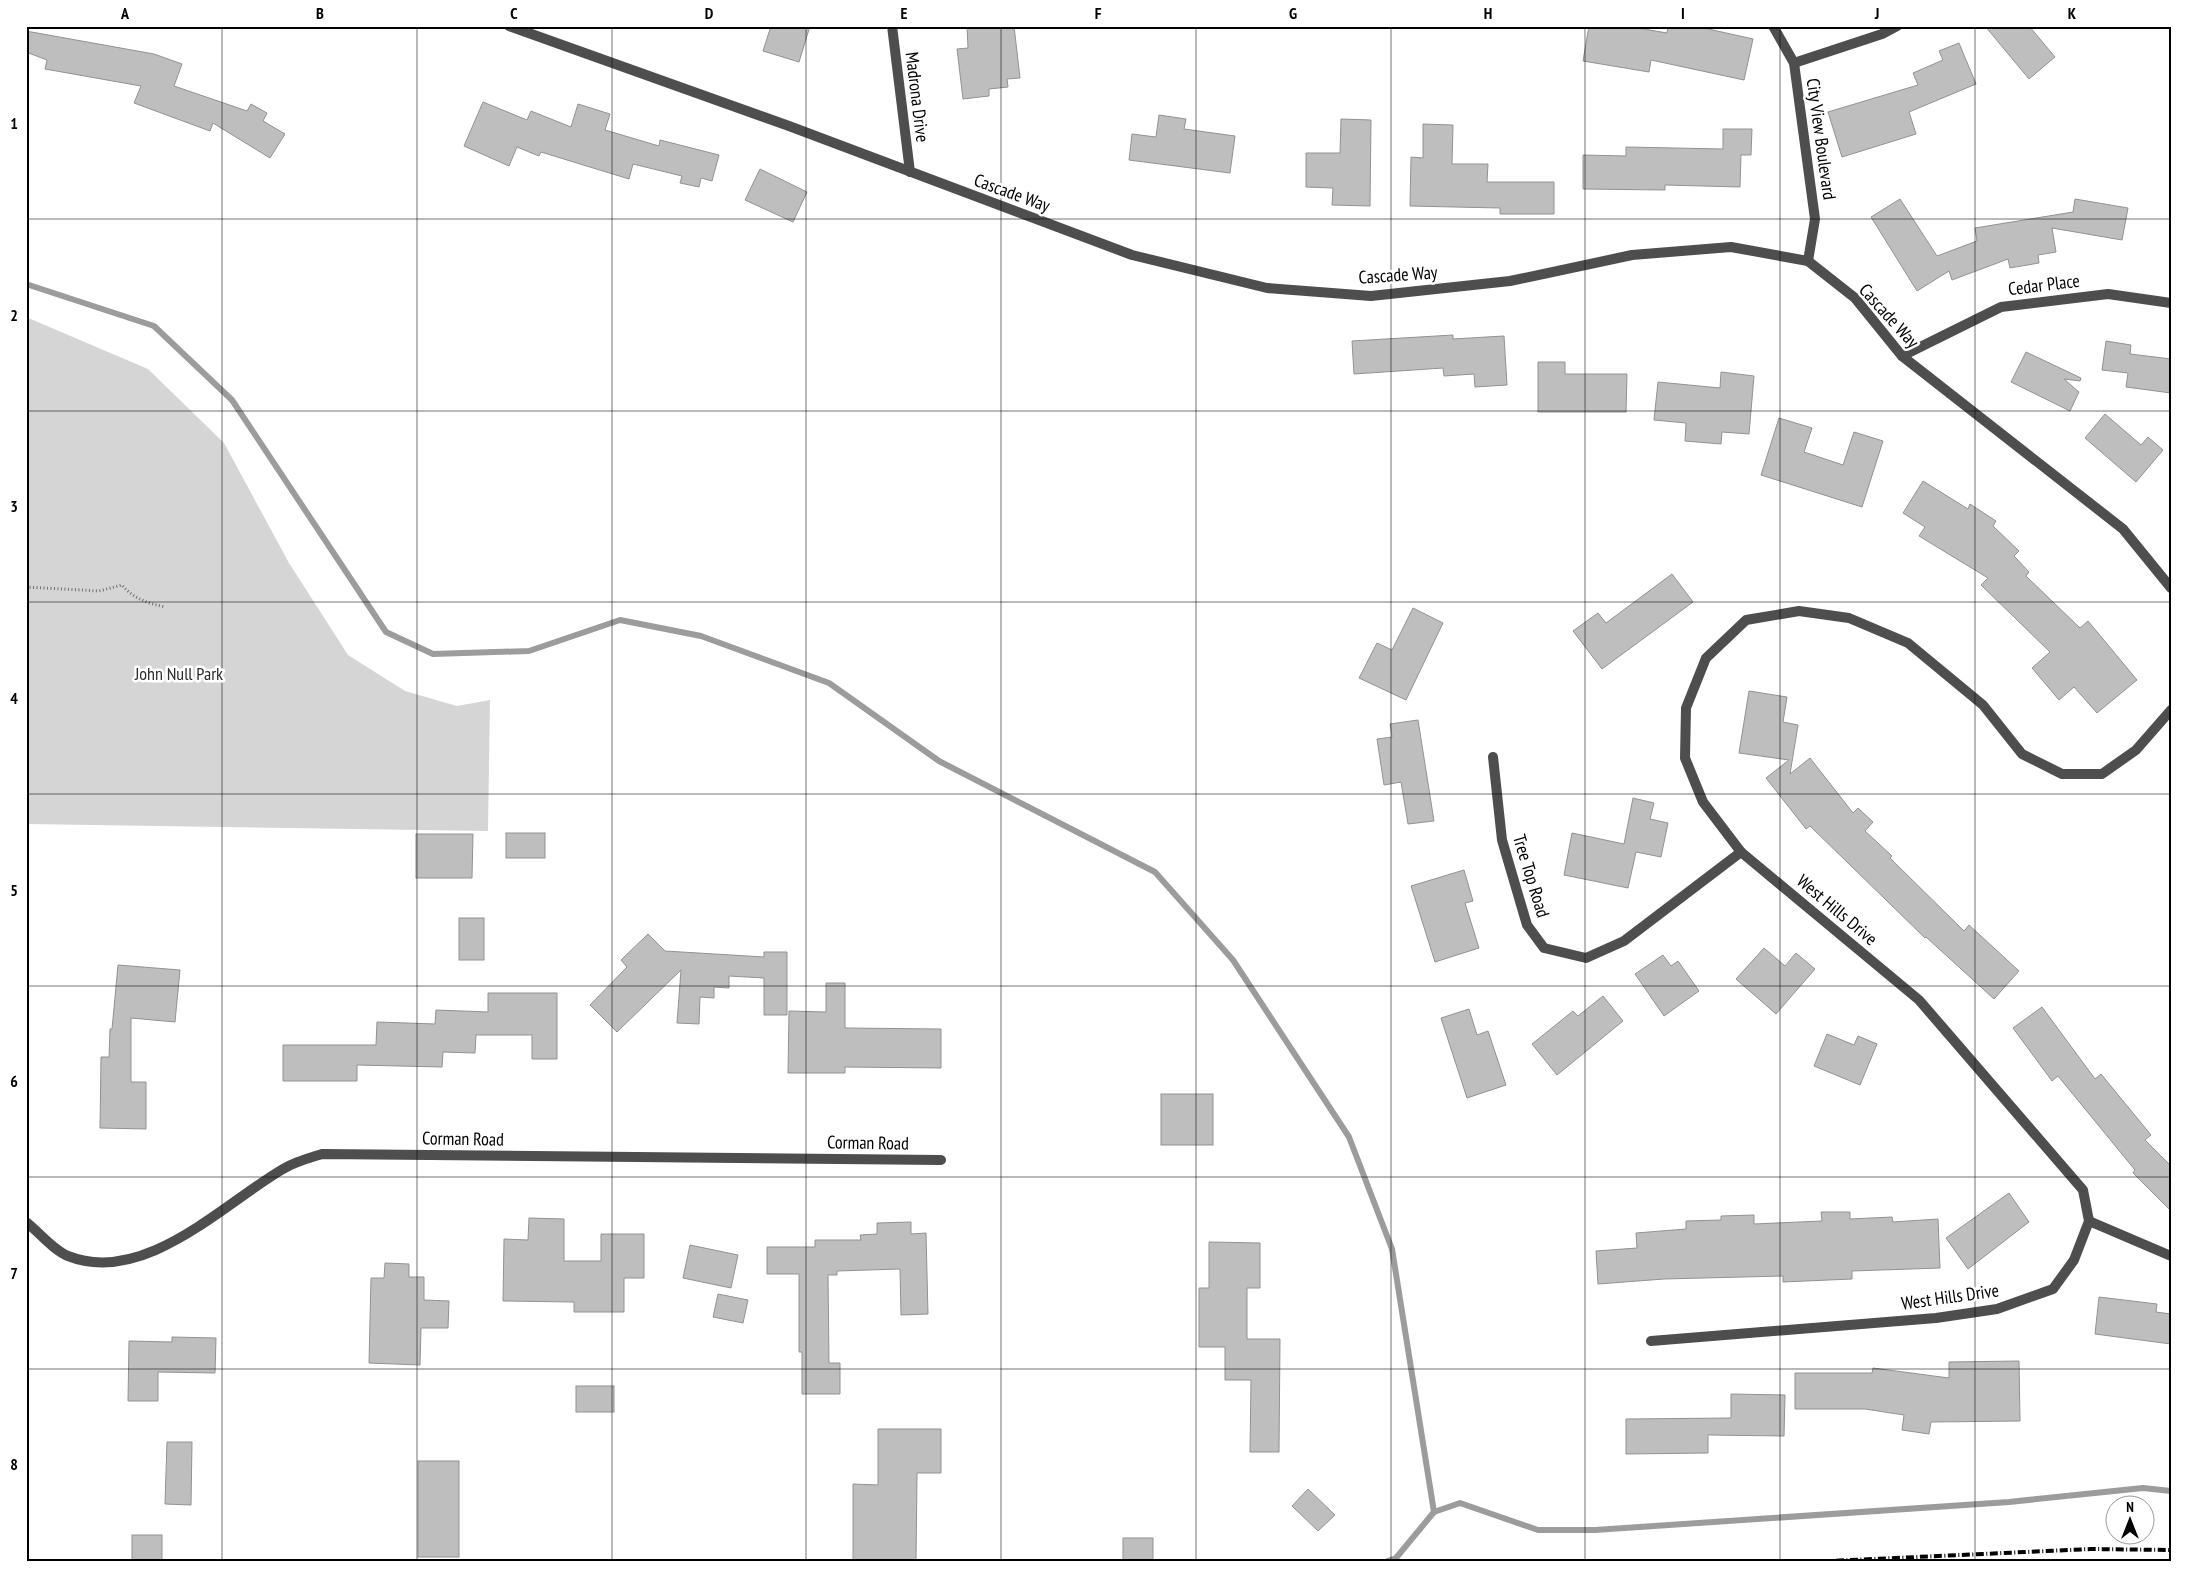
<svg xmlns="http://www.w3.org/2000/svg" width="2197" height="1588" viewBox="0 0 2197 1588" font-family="'PT Sans Narrow',sans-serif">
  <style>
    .green { fill: #d5d5d5 }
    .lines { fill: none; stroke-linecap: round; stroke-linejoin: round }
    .stream { stroke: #9c9c9c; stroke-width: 6 }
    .building { fill: #bebebe; stroke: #929292 }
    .path { stroke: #707070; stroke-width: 3; stroke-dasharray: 1 2.5; stroke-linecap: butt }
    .minor { stroke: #4e4e4e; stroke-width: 10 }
    .tertiary { stroke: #4e4e4e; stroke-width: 10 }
    .rail { stroke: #000; stroke-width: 4; stroke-dasharray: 8 2.5 1 2.5; stroke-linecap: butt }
    .grid { fill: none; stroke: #000; stroke-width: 1; stroke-opacity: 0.55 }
    .labels { text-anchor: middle; stroke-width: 5; stroke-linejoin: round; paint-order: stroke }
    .street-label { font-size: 18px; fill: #000; stroke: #fff }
    .park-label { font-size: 18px; fill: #2c2c2c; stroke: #fff }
    .neatline { fill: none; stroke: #000; stroke-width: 2 }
    .grid-label { font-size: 16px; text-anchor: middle; font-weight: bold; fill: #000 }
  </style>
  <rect width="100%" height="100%" fill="#fff"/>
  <path class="green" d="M26,317l122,52 76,74 65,120 59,92 57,36 52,15 33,-6 -2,131 -462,-7z"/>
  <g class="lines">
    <g class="stream">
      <path d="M26,284l128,42 78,74 154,232 47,22 96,-3 91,-31 81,16 128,47 110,78 216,111 78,88 116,177 43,112 42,263"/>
      <path d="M1385,1562l11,-4 38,-46 26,-9 78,27h57l414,-28 134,-14 28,3"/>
    </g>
  </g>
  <g class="building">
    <path d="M771,26h39l-11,36 -36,-11z"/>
    <path d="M967,26h47l6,52 -13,1 1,8 -19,2v7l-26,3 -6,-50 11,-1z"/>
    <path d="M1589,26h37l41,7 1,-7h27l58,13 -9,41 -93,-20 -2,12 -66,-11z"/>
    <path d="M1985,26h44l26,31 -26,22z"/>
    <path d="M26,31l128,23 28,10 -8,22 73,25 4,-7 16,9 -4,8 22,13 -15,24 -57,-35 -3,8 -76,-28 7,-17 -96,-17 2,-9 -21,-8z"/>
    <path d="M1959,43l17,41 -67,28 7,22 -74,23 -14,-45 90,-27 -5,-12 30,-13 -4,-9z"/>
    <path d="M483,102l44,18 4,-9 40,16 7,-23 32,10 -5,16 54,16 1,-6 59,15 -7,26 -11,-3 -2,9 -19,-4 2,-7 -49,-12 -4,15 -88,-27 -2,4 -22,-9 -8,19 -45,-20z"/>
    <path d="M1159,115l27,4 -2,10 51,7 -5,37 -101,-13 3,-26 24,3z"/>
    <path d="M1341,119l30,1 -1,86 -38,-1 1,-17 -27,-1v-34h34z"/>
    <path d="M1423,124l30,1 -1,39h36l-1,18h67v32h-54v-6l-90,-2 1,-49 12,1z"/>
    <path d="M1723,129h29l-1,26h-10l-1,32 -75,-2v5l-82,-1v-34l43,1v-9l97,2z"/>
    <path d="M760,169l47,23 -14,30 -48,-22z"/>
    <path d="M1900,199l37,57 40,-15 -2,-13 98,-16 2,-13 53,9 -6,32 -70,-12 4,24 -18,3 1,8 -29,5 -2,-9 -56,21 -3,-9 -32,20 -46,-74z"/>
    <path d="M1453,335v4l51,-3 3,49 -32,2 -1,-13 -30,2 -1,-8 -89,6 -2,-33z"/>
    <path d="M2106,341l25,4 -1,9 41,5v34l-45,-6 2,-14 -26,-3z"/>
    <path d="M2026,352l55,26 -1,3 -16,-2 15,13 -9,19 -59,-29z"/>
    <path d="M1538,362h27v12h62l-1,38h-88z"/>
    <path d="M1721,372l33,4 -5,58 -27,-2 -1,12 -36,-3 1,-18 -32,-3 4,-38 62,6z"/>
    <path d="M2105,414l36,31 7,-8 15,13 -27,32 -51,-44z"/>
    <path d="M1779,418l33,10 -8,24 39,13 11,-33 29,9 -21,66 -101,-32z"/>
    <path d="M1923,481l45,28 2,-5 26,17 -3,5 26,25 -5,5 15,16 -3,4 54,52 8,-7 49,59 -40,33 -23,-26 -15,13 -27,-32 18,-16 -69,-67 7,-7 -69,-42 6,-9 -22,-14z"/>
    <path d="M1672,574l21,28 -91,67 -29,-38 25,-18 8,10z"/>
    <path d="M1413,608l30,15 -37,77 -47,-22 18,-35 15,7z"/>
    <path d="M1749,691l38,6 -4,25 15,3 -8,49 20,-16 43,55 5,-5 15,14 -8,9 27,25 -2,2 74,73 5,-6 50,46 -25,28 -68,-62 -1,1 -115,-112 -4,3 -40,-51 23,-18 -50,-7z"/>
    <path d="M1418,720l16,101 -26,3 -7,-42 -17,3 -7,-46 15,-2 -2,-13z"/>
    <path d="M1633,798l21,5 -4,16 18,4 -7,34 -25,-5 -8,36 -64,-13 8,-42 52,11z"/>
    <rect x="506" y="833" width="39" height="25"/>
    <path d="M416,834h57l-1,44h-56z"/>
    <path d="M1464,870l9,31 -8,2 14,45 -44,14 -24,-76z"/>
    <rect x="459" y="918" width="25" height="42"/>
    <path d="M648,934l17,17 99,6v-5h23v63h-23v-37l-35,-2v12l-15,-1v11l-14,-1 -1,27 -22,-1 4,-53 -64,62 -27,-27 37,-38 -6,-7z"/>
    <path d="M1764,948l21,18 11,-13 19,16 -39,45 -40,-35z"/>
    <path d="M1663,955l8,11 7,-5 21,30 -35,25 -29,-42z"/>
    <path d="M118,965l62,5 -5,52 -44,-4v64h15v47l-46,-1 1,-71h8l1,-28h2z"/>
    <path d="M826,983h19v45l96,1v39l-96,-1v6h-57l1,-62 37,1z"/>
    <path d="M488,993h69v66h-25v-24h-56l-1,18 -32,-1 -1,15 -85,-2v16h-74v-36h93l1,-23 58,2 1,-14 52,2z"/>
    <path d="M1603,996l20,25 -66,54 -25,-31 41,-33 5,5z"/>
    <path d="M2042,1007l53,72 6,-5 50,61 -6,5 26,26v45l-38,-38 2,-3 -77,-94 -6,5 -39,-53z"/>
    <path d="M1469,1009l8,26 11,-4 18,54 -39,13 -26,-80z"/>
    <path d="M1827,1034l27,11 4,-9 19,8 -17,41 -46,-19z"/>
    <rect x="1161" y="1094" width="52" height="51"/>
    <path d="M2009,1193l20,29 -61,47 -22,-31z"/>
    <path d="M1821,1212h29v7l42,-2 1,5 45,-3 2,49 -88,3v8l-69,3v-6l-119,3 -66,5 -2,-33 41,-3 -1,-15 50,-4v-8l35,-1v-4l33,-1v9l68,-3z"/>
    <path d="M529,1218l35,1v42h37v-27h43v44h-20v34h-50v-10l-71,-1 1,-62 24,1z"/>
    <path d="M911,1222v12l15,-1 2,81 -27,1 -1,-46 -63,2v4h-9l1,88h11v31h-38v-42h-3v-78h-32v-27h48v-7h46l-1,-5 17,-1v-11z"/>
    <path d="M1209,1242l51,1v45h-13v51h33l-1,113h-29l1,-72h-26v-33h-26v-59h10z"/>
    <path d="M690,1245l48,10 -7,33 -48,-10z"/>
    <path d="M385,1263l24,1v13h15v23l25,1 -1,27h-27l-1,37 -51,-2 2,-85h13z"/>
    <path d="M718,1294l30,6 -5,23 -30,-6z"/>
    <path d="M2099,1297l58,7 -1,8 15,2v30l-76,-10z"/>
    <path d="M172,1337l44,1 -1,35 -57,-1v29h-30l1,-60 43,1z"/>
    <path d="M2019,1361l1,60 -89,1 -2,12 -27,-4 2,-15 -39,-6h-70v-36h77l1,-5 76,10v-16z"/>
    <rect x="576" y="1386" width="38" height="26"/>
    <path d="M1731,1394l54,1 -1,41 -76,-1v18l-82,1v-35l105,-1z"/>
    <path d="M878,1429h63v44h-24l-1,89h-63v-78l25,1z"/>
    <path d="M167,1442h25l-1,63 -26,-1z"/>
    <rect x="418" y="1461" width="41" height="96"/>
    <path d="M1308,1489l27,26 -17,16 -26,-25z"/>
    <rect x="132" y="1535" width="30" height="27"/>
    <rect x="1123" y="1538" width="30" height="24"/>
  </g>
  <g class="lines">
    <path class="path" d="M26,587l73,4 23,-6c12,14 25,18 43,22"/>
    <g class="minor">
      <path d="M892,26l18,146"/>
      <path d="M1773,26l21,37 21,156 -7,42"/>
      <path d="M1794,63l88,-29 15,-8"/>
      <path d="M1902,356l99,-49 107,-13 63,9"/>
      <path d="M1493,757l9,83 25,85 17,23 42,10 38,-17 117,-89"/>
      <path d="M2089,1221l82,35"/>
      <path d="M26,1222c13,10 27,28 42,34 76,30 155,-52 215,-87 11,-7 26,-11 39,-15l619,6"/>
      <path d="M1651,1341l285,-23 61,-9 56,-20 21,-29 15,-39 -6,-31 -164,-190 -178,-148 -38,-50 -18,-44 1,-50 20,-50 40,-38 53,-9 50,7 59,25 75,62 39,49 40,20h40l34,-24 35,-40"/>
    </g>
    <path class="tertiary" d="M509,26l280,100 343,129 135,33 104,8 139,-15 122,-26 99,-8 77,14 47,37 47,58 221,173 48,59"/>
    <path class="rail" d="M1808,1562l283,-13 80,1"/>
  </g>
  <path class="grid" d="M222,26v1536M417,26v1536M612,26v1536M806,26v1536M1001,26v1536M1196,26v1536M1391,26v1536M1585,26v1536M1780,26v1536M1975,26v1536M26,219h2145M26,411h2145M26,602h2145M26,794h2145M26,986h2145M26,1177h2145M26,1369h2145"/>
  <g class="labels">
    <g class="street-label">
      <text transform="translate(917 97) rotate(83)" y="6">Madrona Drive</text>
      <text transform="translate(1821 139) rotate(82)" y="6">City View Boulevard</text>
      <text transform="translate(1012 193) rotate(20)" y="6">Cascade Way</text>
      <text transform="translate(1398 275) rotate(-4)" y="6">Cascade Way</text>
      <text transform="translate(2044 285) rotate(-7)" y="6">Cedar Place</text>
      <text transform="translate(1889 316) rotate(48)" y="6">Cascade Way</text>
      <text transform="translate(1531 876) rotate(73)" y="6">Tree Top Road</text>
      <text transform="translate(1837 910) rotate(40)" y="6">West Hills Drive</text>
      <text transform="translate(463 1139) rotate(1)" y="6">Corman Road</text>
      <text transform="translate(868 1143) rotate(1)" y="6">Corman Road</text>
      <text transform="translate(1950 1297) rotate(-8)" y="6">West Hills Drive</text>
    </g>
    <g class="park-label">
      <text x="179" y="680">John Null Park</text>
    </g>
  </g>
  <rect width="2197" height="1588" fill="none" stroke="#ffffff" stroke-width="55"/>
  <g transform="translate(2130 1520)"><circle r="24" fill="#ffffff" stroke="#999999"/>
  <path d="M0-4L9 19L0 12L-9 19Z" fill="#000000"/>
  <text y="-8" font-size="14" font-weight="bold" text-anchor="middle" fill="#000000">N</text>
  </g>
  <rect x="28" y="28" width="2142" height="1532" class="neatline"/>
  <g class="grid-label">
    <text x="125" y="19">A</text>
    <text x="320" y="19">B</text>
    <text x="514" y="19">C</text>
    <text x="709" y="19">D</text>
    <text x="904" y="19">E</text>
    <text x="1098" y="19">F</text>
    <text x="1293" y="19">G</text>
    <text x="1488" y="19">H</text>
    <text x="1683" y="19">I</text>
    <text x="1877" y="19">J</text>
    <text x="2072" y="19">K</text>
    <text x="14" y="129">1</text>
    <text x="14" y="321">2</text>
    <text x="14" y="512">3</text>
    <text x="14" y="704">4</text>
    <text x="14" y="896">5</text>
    <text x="14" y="1087">6</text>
    <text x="14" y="1279">7</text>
    <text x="14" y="1470">8</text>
  </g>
</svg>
